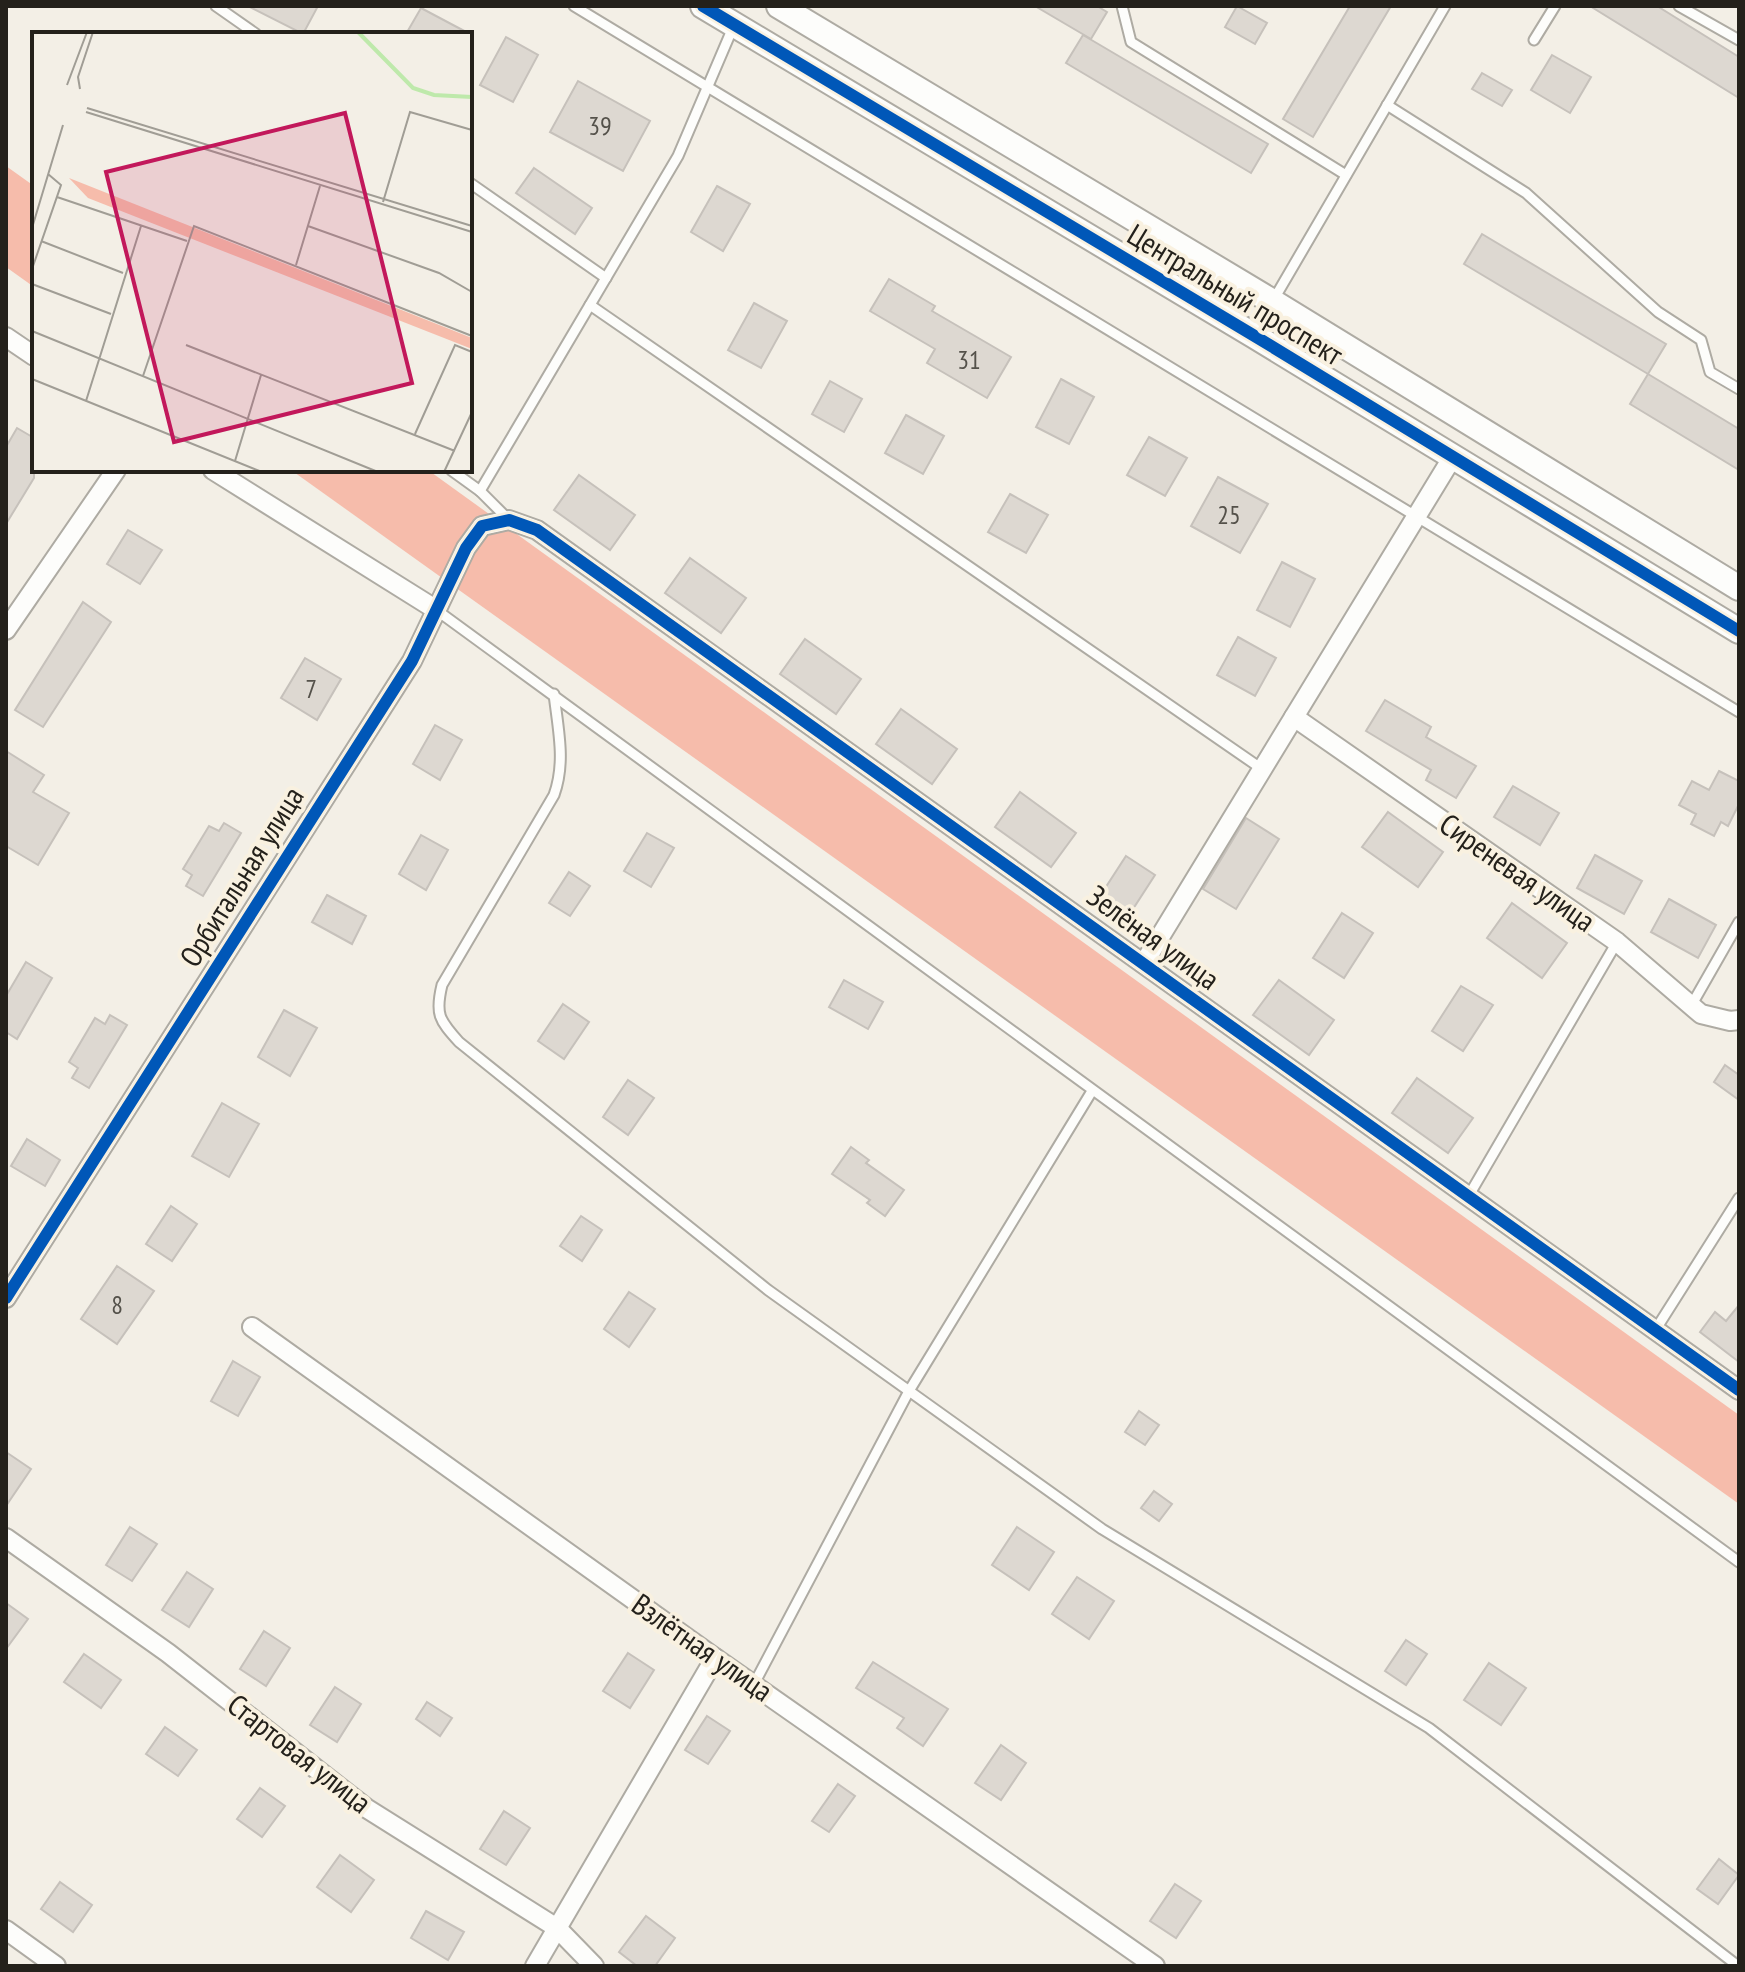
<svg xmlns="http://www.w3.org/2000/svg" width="1745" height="1972" viewBox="0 0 1745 1972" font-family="'PT Sans Narrow',sans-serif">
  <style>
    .forest { fill: #f6bcab }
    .building { fill: #ddd8d1; stroke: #c6c1bb; stroke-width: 2 }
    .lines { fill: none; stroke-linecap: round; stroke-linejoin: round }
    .service-casing { stroke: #aeaba3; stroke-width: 13 }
    .minor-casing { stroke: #aeaba3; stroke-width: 22 }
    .tertiary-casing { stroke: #aeaba3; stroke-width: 28 }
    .service { stroke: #fdfdfb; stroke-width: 9 }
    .minor { stroke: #fdfdfb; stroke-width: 18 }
    .tertiary { stroke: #fdfdfb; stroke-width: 24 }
    .cycleway-casing { stroke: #f9f1e0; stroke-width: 17 }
    .cycleway { stroke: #0057b8; stroke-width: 12 }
    .labels { text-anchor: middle; stroke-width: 8; stroke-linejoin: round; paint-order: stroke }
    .number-label { font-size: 26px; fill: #54514a }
    .street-label { font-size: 30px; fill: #24211b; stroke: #f9f1e0 }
    .inset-river { fill: none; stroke: #bee9ab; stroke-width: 4 }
    .inset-road { fill: none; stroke: #a09d95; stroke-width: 2 }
    .view { fill: #c2185b; fill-opacity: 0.15; stroke: #c2185b; stroke-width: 4 }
    .inset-edge { fill: none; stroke: #24211b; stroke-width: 4 }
  </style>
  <rect width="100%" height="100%" fill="#f3efe6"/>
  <g class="forest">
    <path d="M6,166l28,20v101l-28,-20z"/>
    <path d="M291,470h137l1311,945v89z"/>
  </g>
  <g class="building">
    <path d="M248,6h70l-15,28z"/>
    <path d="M1035,6h62l10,6 -16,27z"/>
    <path d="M1237,6l30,17 -12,21 -30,-17z"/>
    <path d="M1350,6h41l-78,131 -30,-18z"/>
    <path d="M1590,6h67l82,51v41z"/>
    <path d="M421,8l49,26h-64z"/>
    <path d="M1083,35l185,109 -17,29 -185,-110z"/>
    <path d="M506,37l32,18 -25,47 -33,-17z"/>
    <path d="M1552,55l39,22 -21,36 -39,-23z"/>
    <path d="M1482,73l30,17 -10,16 -30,-17z"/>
    <path d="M578,81l72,40 -27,50 -73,-39z"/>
    <path d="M534,168l58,40 -17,26 -59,-41z"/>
    <path d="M717,186l33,18 -27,47 -32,-19z"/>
    <path d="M1482,234l184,110 -18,30 -184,-110z"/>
    <path d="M889,279l46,27 -3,5 79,46 -24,41 -60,-35 8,-14 -65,-38z"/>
    <path d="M754,303l33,18 -26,47 -33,-18z"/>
    <path d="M1648,374l91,55v41l-109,-66z"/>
    <path d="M1061,379l33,18 -25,47 -33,-17z"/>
    <path d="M830,381l32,18 -18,33 -32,-18z"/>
    <path d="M906,415l38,21 -21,38 -38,-21z"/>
    <path d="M17,428l17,10v40l-28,46v-77z"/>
    <path d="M1149,437l38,21 -22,38 -38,-21z"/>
    <path d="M579,475l56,40 -25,35 -56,-40z"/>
    <path d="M1218,477l50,27 -28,49 -49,-27z"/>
    <path d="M1010,494l38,21 -22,38 -38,-21z"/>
    <path d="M128,530l34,20 -22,34 -33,-20z"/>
    <path d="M690,558l56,40 -25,35 -56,-40z"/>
    <path d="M1282,562l33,17 -25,48 -33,-17z"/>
    <path d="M83,602l28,20 -68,105 -28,-17z"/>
    <path d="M1238,637l38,21 -21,38 -38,-21z"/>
    <path d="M805,639l56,40 -25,35 -56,-40z"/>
    <path d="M305,658l36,21 -24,41 -36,-22z"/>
    <path d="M1385,700l46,27 -5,10 50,29 -20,32 -30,-18 5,-10 -65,-39z"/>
    <path d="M901,709l56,40 -25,35 -56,-40z"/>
    <path d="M435,725l27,15 -22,40 -27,-16z"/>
    <path d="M6,751l38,24 -11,17 36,21 -31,52 -32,-19z"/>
    <path d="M1719,771l20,10v23l-11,22 -7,-4 -7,14 -23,-12 5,-10 -17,-9 13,-24 17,9z"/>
    <path d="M1513,786l46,27 -19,32 -46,-28z"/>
    <path d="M1020,792l56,41 -25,34 -56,-40z"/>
    <path d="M1388,812l55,40 -25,35 -56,-40z"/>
    <path d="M1246,818l33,21 -43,70 -33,-20z"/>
    <path d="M224,823l17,10 -38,63 -17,-10 6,-11 -9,-6 26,-43 10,5z"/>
    <path d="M647,833l27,15 -23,39 -27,-16z"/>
    <path d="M421,835l27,15 -22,40 -27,-16z"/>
    <path d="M1595,855l47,26 -18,33 -47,-26z"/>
    <path d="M1126,856l29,19 -24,37 -29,-19z"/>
    <path d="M569,872l21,14 -20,30 -21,-13z"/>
    <path d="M327,895l39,21 -14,28 -40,-22z"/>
    <path d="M1669,899l47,26 -18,33 -47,-26z"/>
    <path d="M1512,903l55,40 -25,35 -55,-40z"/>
    <path d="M1342,913l31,20 -29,45 -31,-20z"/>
    <path d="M26,962l26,16 -35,61 -11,-7v-36z"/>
    <path d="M844,980l39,22 -15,27 -39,-22z"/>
    <path d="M1279,980l55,40 -25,35 -56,-40z"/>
    <path d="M1461,986l32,19 -30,46 -31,-20z"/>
    <path d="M563,1004l26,18 -25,37 -26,-18z"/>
    <path d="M284,1010l33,18 -27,48 -32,-19z"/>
    <path d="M110,1015l17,10 -38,63 -17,-10 6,-10 -9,-6 26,-44 10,6z"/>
    <path d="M1725,1065l14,10v25l-25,-18z"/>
    <path d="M1417,1078l56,40 -25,35 -56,-40z"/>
    <path d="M628,1080l26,18 -26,37 -25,-18z"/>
    <path d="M222,1103l37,21 -30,53 -37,-21z"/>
    <path d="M27,1139l33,21 -15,26 -34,-20z"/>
    <path d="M851,1147l18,13 -3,3 38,27 -19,26 -18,-13 3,-3 -38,-26z"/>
    <path d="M171,1206l26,18 -25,37 -26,-17z"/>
    <path d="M581,1216l21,14 -20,31 -22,-15z"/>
    <path d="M117,1266l37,25 -37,53 -36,-25z"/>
    <path d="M629,1292l26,17 -26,38 -25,-18z"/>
    <path d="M1739,1305v57l-39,-30 15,-20 11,9z"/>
    <path d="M233,1361l27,16 -22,39 -27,-15z"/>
    <path d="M1139,1411l20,14 -14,20 -20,-13z"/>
    <path d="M6,1452l25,17 -25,37z"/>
    <path d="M1154,1491l18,13 -13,17 -18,-13z"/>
    <path d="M130,1527l27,17 -25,37 -26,-16z"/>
    <path d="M1017,1527l37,25 -25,38 -37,-25z"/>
    <path d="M187,1572l26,17 -24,38 -27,-17z"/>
    <path d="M1077,1577l37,24 -25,38 -37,-25z"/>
    <path d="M6,1603l22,16 -22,30z"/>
    <path d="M264,1631l26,17 -24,38 -26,-17z"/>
    <path d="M1406,1640l21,14 -21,31 -21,-14z"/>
    <path d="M628,1653l26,17 -24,38 -27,-17z"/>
    <path d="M84,1654l37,26 -20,28 -37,-26z"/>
    <path d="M873,1662l75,47 -25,37 -26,-18 7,-10 -48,-30z"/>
    <path d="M1489,1663l37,25 -25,37 -37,-25z"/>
    <path d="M335,1687l26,17 -24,38 -27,-17z"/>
    <path d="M427,1702l25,16 -12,18 -24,-17z"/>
    <path d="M707,1716l23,15 -22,33 -23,-14z"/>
    <path d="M165,1727l32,23 -19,26 -32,-22z"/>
    <path d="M1001,1745l25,18 -25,37 -26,-17z"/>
    <path d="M838,1784l17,12 -26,36 -17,-11z"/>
    <path d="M260,1788l25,18 -23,31 -25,-18z"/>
    <path d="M504,1811l26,17 -24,37 -26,-16z"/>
    <path d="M340,1855l34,25 -23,32 -34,-25z"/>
    <path d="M1719,1859l20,16 -21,29 -21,-15z"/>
    <path d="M60,1882l32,23 -19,27 -32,-23z"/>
    <path d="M1175,1884l26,17 -25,37 -26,-17z"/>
    <path d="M426,1911l38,21 -16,28 -37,-22z"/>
    <path d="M646,1916l29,22 -20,28h-18l-18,-14z"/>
  </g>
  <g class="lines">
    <g class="service-casing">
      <g id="service">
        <path d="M216,6l40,28"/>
        <path d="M574,6l1165,706"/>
        <path d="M1122,6l9,36 215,133"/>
        <path d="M1679,6l60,34"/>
        <path d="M1534,40l21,-34"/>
        <path d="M1387,105l139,88 132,119 43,28 9,32 29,17"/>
        <path d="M470,183l136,95"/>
        <path d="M590,305l672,464"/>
        <path d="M1253,335l192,-329"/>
        <path d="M451,470l29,21 198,-335 56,-131"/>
        <path d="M480,491l29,29"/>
        <path d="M435,609l1304,953"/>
        <path d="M554,694c4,35 12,68 0,101l-112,190c-7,29 -3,35 17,57l309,248 334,239 327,199 309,238"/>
        <path d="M1691,1006l48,-84"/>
        <path d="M1468,1197l149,-255"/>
        <path d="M1656,1329l83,-131"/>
        <path d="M754,1684l155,-293 183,-300"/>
      </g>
    </g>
    <g class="minor-casing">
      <g id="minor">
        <path d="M6,337l28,19"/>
        <path d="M213,470l222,139"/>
        <path d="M6,630l110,-160"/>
        <path d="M1294,717l323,225 84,72 29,7 9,-1"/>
        <path d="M1144,963l308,-505"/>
        <path d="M6,1298l406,-637 54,-113 16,-22 27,-6 28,10 1202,860"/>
        <path d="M252,1327l463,331 440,308"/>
        <path d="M6,1538l162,115 198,155 191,120 37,38"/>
        <path d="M6,1930l50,36"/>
        <path d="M535,1966l180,-308"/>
      </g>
    </g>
    <g class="tertiary-casing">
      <g id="tertiary">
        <path d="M703,6l550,329 486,296"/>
        <path d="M779,6l494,296 466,286"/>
      </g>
    </g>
    <use href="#service" class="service"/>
    <use href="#minor" class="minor"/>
    <use href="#tertiary" class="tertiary"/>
    <g class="cycleway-casing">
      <g id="cycleway">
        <path d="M703,6l550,329 486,296"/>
        <path d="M6,1298l406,-637 54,-113 16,-22 27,-6 28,10 1202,860"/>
      </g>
    </g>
    <use href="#cycleway" class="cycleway"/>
  </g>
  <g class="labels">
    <g class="number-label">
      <text x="600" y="135">39</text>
      <text x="969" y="369">31</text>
      <text x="1229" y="524">25</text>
      <text x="311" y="698">7</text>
      <text x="117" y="1314">8</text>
    </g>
    <g class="street-label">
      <text transform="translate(1235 295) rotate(31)" y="10">Центральный проспект</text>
      <text transform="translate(1517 873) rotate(35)" y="10">Сиреневая улица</text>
      <text transform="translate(242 877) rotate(-58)" y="10">Орбитальная улица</text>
      <text transform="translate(1153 938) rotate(36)" y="10">Зелёная улица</text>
      <text transform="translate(702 1648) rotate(35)" y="10">Взлётная улица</text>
      <text transform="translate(299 1754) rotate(38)" y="10">Стартовая улица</text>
    </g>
  </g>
  <g transform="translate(32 32)">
    <rect width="440" height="440" fill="#f3efe6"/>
    <path d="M37,146l403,160v11l-384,-151z" fill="#f6bcab"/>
    <path class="inset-river" d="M326,0l55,56 21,7 38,2"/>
    <path class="inset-road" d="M35,53l20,-53M48,57l-2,-12 15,-45M55,76l385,118M54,80l386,120M25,165l130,44M351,170l27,-90 62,18M276,194l131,47 33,19M0,196l31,-103M9,209l82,32M264,233l24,-79M0,237l29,-84 -13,-11M0,252l79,30M0,299l346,141M154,313l269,106M111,344l51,-150 278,110M0,347l230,93M54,369l55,-175M383,402l40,-89 17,7M203,429l26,-86M412,440l28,-60"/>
    <path class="view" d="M313,81l67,270 -238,59 -68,-270z"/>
    <rect width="440" height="440" class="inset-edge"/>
  </g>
  <rect width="1745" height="1972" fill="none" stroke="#24211b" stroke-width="16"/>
</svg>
